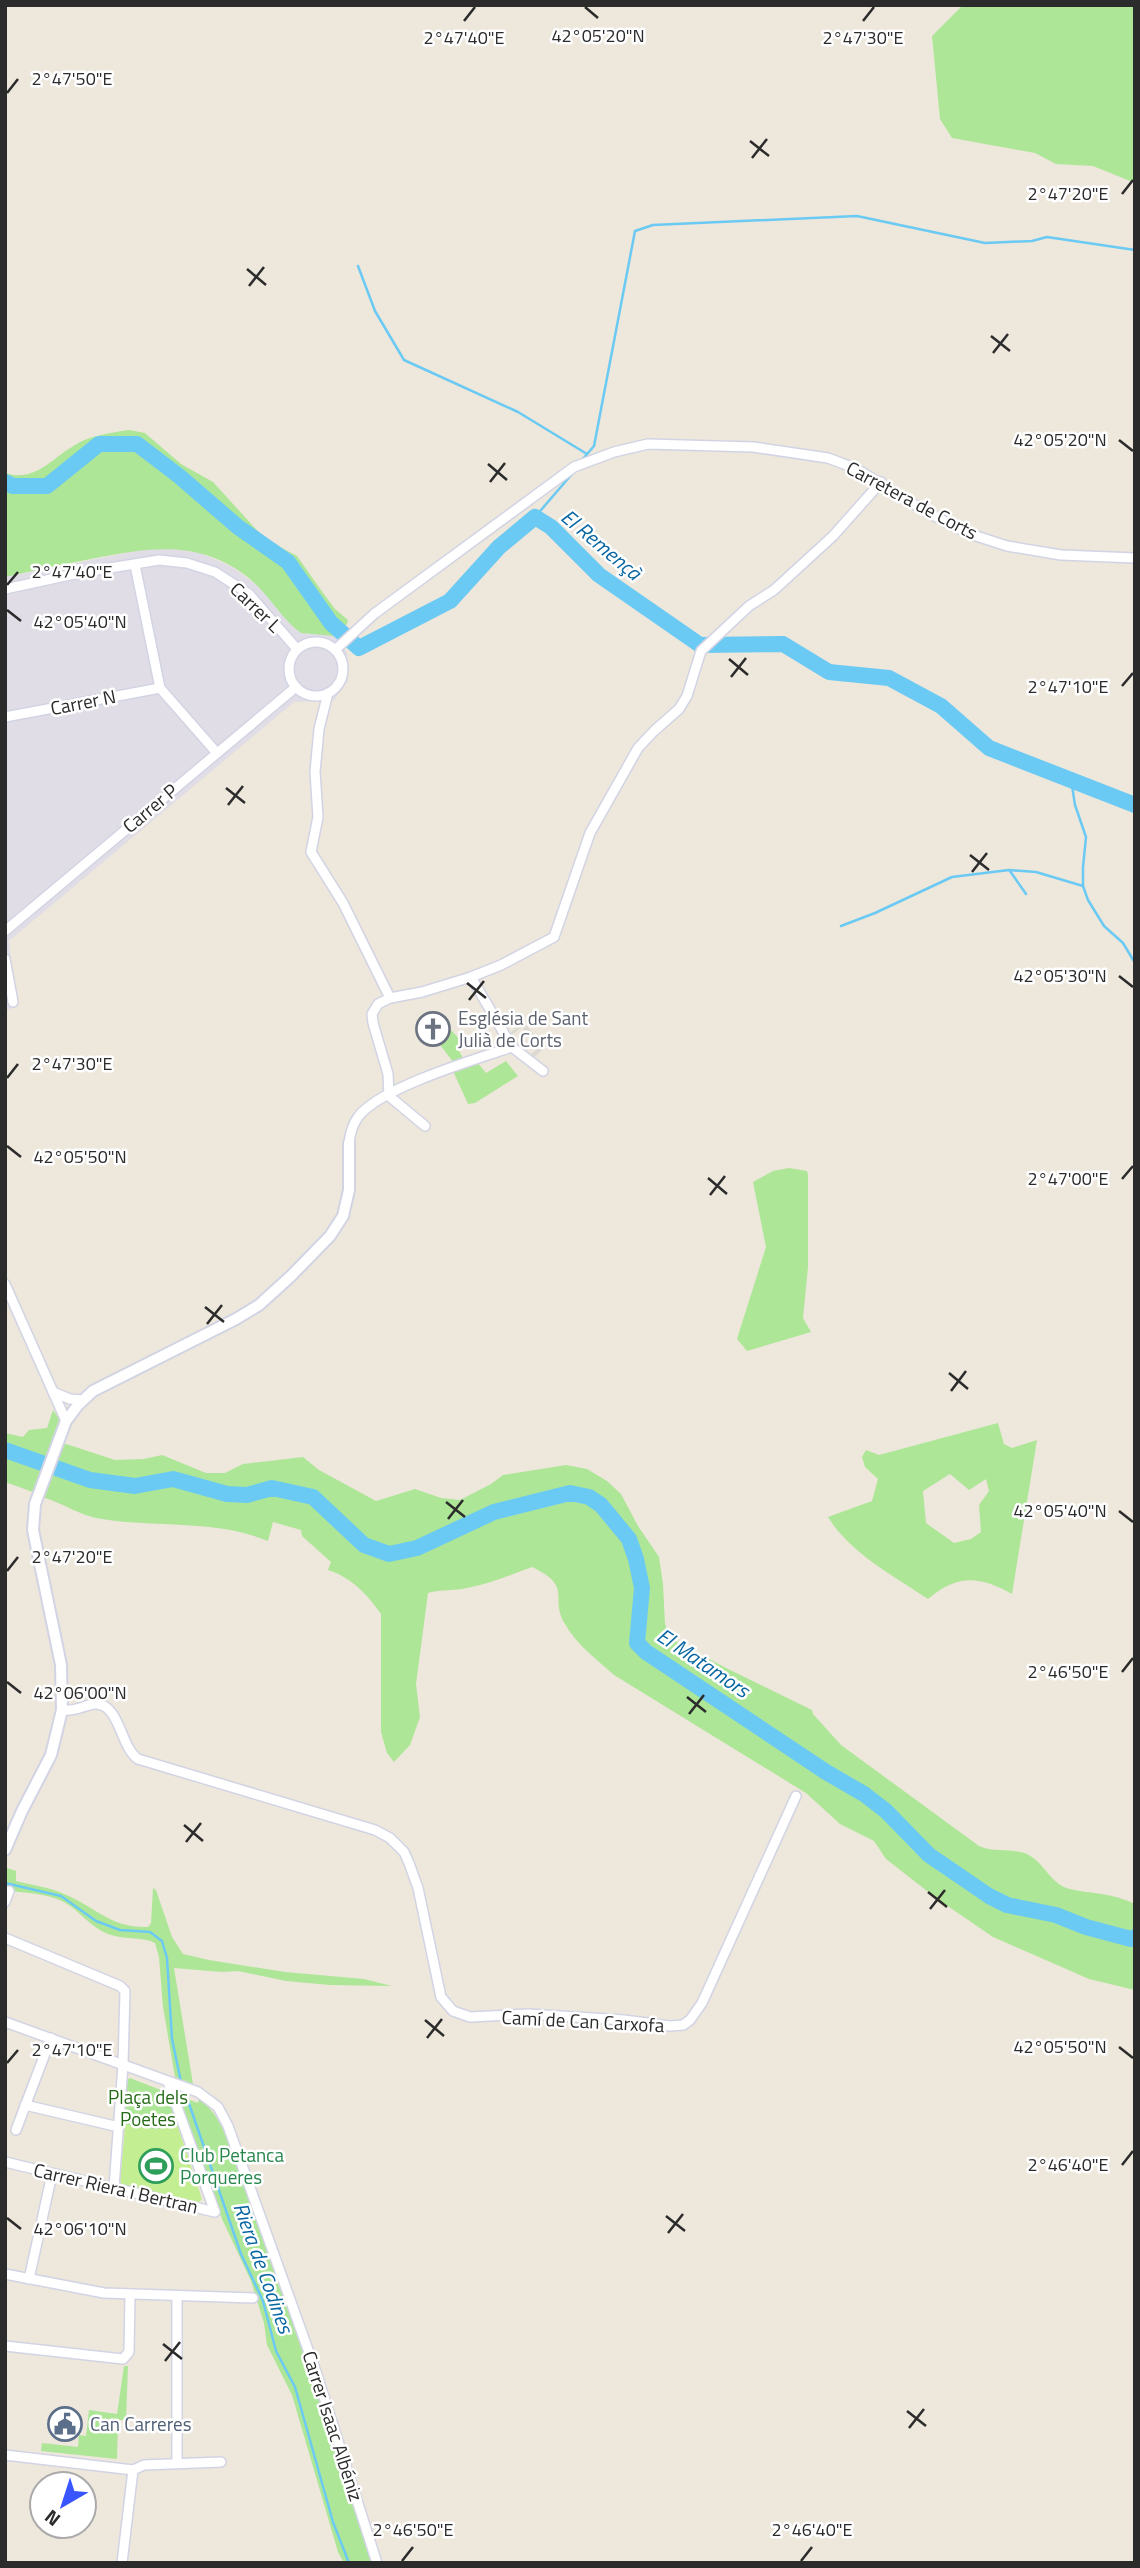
<svg xmlns="http://www.w3.org/2000/svg" width="1140" height="2568" viewBox="0 0 1140 2568" font-family="'Titillium Web',sans-serif">
  <style>
    .industrial { fill: #e0dde6 }
    .green { fill: #aee697; fill-rule: evenodd }
    .pitch { fill: #c3ee92 }
    .plaza { fill: #dddad3; fill-rule: evenodd }
    .lines { fill: none; stroke-linecap: round; stroke-linejoin: round }
    .stream { stroke: #6bcaf3; stroke-width: 2.5 }
    .river { stroke: #6bcaf3; stroke-width: 16 }
    .minor-casing { stroke: #d2d4e4; stroke-width: 12 }
    .tertiary-casing { stroke: #d2d4e4; stroke-width: 14 }
    .minor { stroke: #fff; stroke-width: 9 }
    .tertiary { stroke: #fff; stroke-width: 10 }
    .ticks { fill: none; stroke: #2b2b2b; stroke-width: 2.5 }
    .labels { text-anchor: middle; stroke-width: 5; stroke-linejoin: round; paint-order: stroke }
    .street-label { font-size: 19px; fill: #2b2b2b; stroke: #fff }
    .worship-label { font-size: 19px; fill: #5b616d; stroke: #fff; text-anchor: start }
    .park-label { font-size: 19px; fill: #256b17; stroke: #fff }
    .leisure-label { font-size: 19px; fill: #27864d; stroke: #fff; text-anchor: start }
    .service-label { font-size: 19px; fill: #4e5e75; stroke: #fff; text-anchor: start }
    .water-label { font-size: 21px; font-style: italic; fill: #0866a2; stroke: #fff }
    .ticks-label { font-size: 18px; text-anchor: middle; fill: #2b2b2b; stroke: #fff; stroke-width: 5; stroke-linejoin: round; paint-order: stroke }
  </style>
  <rect width="100%" height="100%" fill="#ede7dc"/>
  <path class="industrial" d="M165,548l35,5 32,14 33,24 32,39 10,4 11,-1 17,3 12,17 1,28 -14,19 -40,2 -285,239 7,65 -11,5v-434l141,-28z"/>
  <g class="green">
    <path d="M963,5h172v178l-42,-17 -37,-2 -21,-11 -83,-15 -12,-19 -8,-83z"/>
    <path d="M129,430l16,3 36,31 32,18 52,57 32,17 26,37 12,16 13,11 -1,4 -12,12 -34,-3c-19,-13 -34,-42 -56,-58 -46,-34 -92,-28 -144,-18 -32,6 -64,13 -96,20v-104c30,10 47,-15 70,-28 16,-10 35,-12 54,-15z"/>
    <path d="M434,1012l29,31 -6,4 7,13 -10,3 -17,-22 10,-7 -10,-14 -10,-2z"/>
    <path d="M506,1061l12,15 -43,27 -7,1 -15,-33 24,-9 9,11z"/>
    <path d="M789,1168l18,3 1,4v92l-5,51 8,14 -64,19 -10,-12 29,-92 -13,-65 20,-11z"/>
    <path d="M53,1410l7,10 -27,72 -28,-10v-49l18,4 6,-7 18,-2z"/>
    <path d="M998,1423l6,21 8,4 25,-8 -25,154c-33,-18 -54,-20 -84,5 -34,-23 -78,-46 -100,-82l44,-16 6,-22 -13,-12 -3,-10 4,-7 13,5zM950,1474l19,16 17,-11 3,12 -10,14 2,27 -10,7 -17,4 -28,-20 -3,-32z"/>
    <path d="M63,1443l52,17 29,-1 18,-4 44,18h19l18,-9 60,-7 16,13 57,31 39,-12 26,9 19,2 31,-16 12,-9 63,-10 21,4 20,12 14,13 17,32 21,31 4,27 2,40 4,10 8,8 51,27 84,41 1,4 28,31 138,101c16,7 35,2 48,8 17,8 24,31 43,35 23,5 43,4 65,15v86l-46,-11 -96,-42 -57,-39 -50,-39 -12,-18 -34,-17 -34,-31 -192,-118c-18,-16 -38,-31 -49,-51 -16,-27 9,-37 -33,-57 -22,8 -42,17 -65,21 -13,3 -26,1 -39,5l-12,91 4,33 -10,28 -16,17 -7,-9 -6,-21v-118c-14,-20 -29,-36 -53,-44l3,-8 -29,-26 -1,-6 -28,-8 -5,19c-53,-22 -111,-13 -166,-22 -22,-3 -39,-16 -60,-22z"/>
    <path d="M7,1868l9,3v10c16,4 32,6 48,13 32,13 46,34 84,33l3,-4 2,-35 3,2 16,47 11,17 26,6 76,12 79,7 28,7 -62,-1 -44,-4 -48,-10 -16,1 -48,-4 19,116 -18,-7 -12,-70 -4,-50 -4,-14c-14,-7 -32,-3 -47,-9 -18,-7 -28,-23 -44,-32 -18,-9 -40,-9 -59,-12z"/>
    <path d="M130,2078l36,14 11,32 -21,6 -31,-5 2,-45z"/>
    <path d="M179,2096l19,7 1,-5c16,13 23,28 31,47l61,171 82,247h-29l-6,-11 -46,-157 -25,-50 -3,-22 -13,-42 -29,-62z"/>
    <path d="M124,2366h4l-2,54h-8l-1,39 -76,-8 1,-8 36,4 1,-12 7,1 3,-26 28,4z"/>
  </g>
  <path class="pitch" d="M177,2124l25,75 -3,3 -76,-17 -3,-3 5,-57 31,5z"/>
  <path class="plaza" d="M518,1015l27,33 -13,11 -20,-16 -8,-18 6,8 10,-8 -5,-8zM522,1027l16,21 -11,9 -17,-21z"/>
  <g class="lines">
    <g class="stream">
      <path d="M358,266l17,45 29,49 114,52 69,42"/>
      <path d="M582,460l12,-14 41,-215 18,-6 204,-9 128,27 47,-2 15,-4 88,13"/>
      <path d="M535,517l37,-43"/>
      <path d="M1071,779l4,26 11,32 -3,30v19l5,14 16,26 19,17 12,20"/>
      <path d="M1010,871l16,23"/>
      <path d="M841,926l34,-13 77,-36 57,-7 27,2 47,14"/>
      <path d="M1135,1413v21"/>
      <path d="M5,1883l56,13 35,25 24,9 30,2 12,9 5,17 5,81 9,43"/>
      <path d="M185,2092l56,162 22,47 13,50 19,36 38,135 16,41"/>
    </g>
    <g class="river">
      <path d="M5,482l8,4h34l52,-42h38l42,32 59,51 50,35 43,61 28,25 91,-47 49,-54 36,-30 16,10 48,48 101,70 83,-1 46,28 60,6 52,28 48,42 146,57"/>
      <path d="M5,1450l85,30 45,6 38,-7 54,15 20,1 25,-7 41,9 51,48 25,9 28,-6 77,-36 76,-19 19,4 12,8 28,34 7,20 6,29 -5,55 9,9 180,120 38,22 22,17 43,44 60,41 18,9 49,10 30,12 45,12 4,-2"/>
    </g>
    <g class="minor-casing">
      <g id="minor">
        <path d="M135,565l25,123 56,64"/>
        <path d="M5,589l74,-16 80,-13 28,3 28,9 34,22 48,55"/>
        <circle cx="316" cy="669" r="27"/>
        <path d="M335,650l39,-36 200,-147 40,-15 34,-8 105,3 75,11 29,11 68,42 42,22 40,13 54,9 74,3"/>
        <path d="M328,693l-9,36 -4,43 3,45 -7,35 32,51 47,95"/>
        <path d="M5,717l155,-29"/>
        <path d="M5,931l291,-244"/>
        <path d="M5,959l8,43"/>
        <path d="M512,1047l31,24"/>
        <path d="M389,1096l-1,-22 -15,-51 -1,-9 6,-10 12,-6 32,-6 49,-15 30,-12 53,-28 36,-104 48,-85 16,-17 25,-22 8,-13 14,-45 48,-45 25,-16 59,-54 48,-54"/>
        <path d="M389,1096l36,30"/>
        <path d="M349,1143c1,-9 4,-19 9,-26 21,-29 118,-58 154,-70l-41,-70"/>
        <path d="M5,1284l61,137"/>
        <path d="M53,1392l17,7 13,1"/>
        <path d="M62,1710c15,2 21,-5 33,-6 25,-1 25,43 43,55l237,71 15,8 14,14 5,11 9,25 23,109 12,14 17,6 59,-3 95,6 46,6 13,-1 7,-5 12,-17 94,-207"/>
        <path d="M5,1902l4,-11"/>
        <path d="M5,1938l115,48 5,5 -2,74 -9,122"/>
        <path d="M5,2022l193,70 20,15 10,19 88,246 61,191"/>
        <path d="M25,2105l94,22"/>
        <path d="M16,2130l35,-92"/>
        <path d="M5,2162l210,50 -47,-130"/>
        <path d="M5,2274l99,19 149,5"/>
        <path d="M29,2279l23,-105"/>
        <path d="M177,2297v166"/>
        <path d="M5,2346l118,13 6,-7 1,-57"/>
        <path d="M5,2455l128,15 11,-5 77,-3"/>
        <path d="M122,2563l11,-93"/>
      </g>
    </g>
    <g class="tertiary-casing">
      <path id="tertiary" d="M5,1850l17,-39 29,-56 11,-45 -1,-45 -28,-135 2,-26 31,-83 12,-16 15,-14 143,-72 23,-14 32,-29 39,-40 13,-20 6,-26v-47"/>
    </g>
    <use href="#minor" class="minor"/>
    <use href="#tertiary" class="tertiary"/>
  </g>
  <path class="ticks" d="M585,7l13,11M464,21l11,-14M863,21l11,-14M7,93l11,-14M750,141l19,15M752,158l15,-19M1122,194l11,-14M247,269l19,16M249,286l15,-19M991,336l19,15M993,353l15,-19M1119,440l14,11M488,464l19,16M490,482l15,-19M7,585l11,-13M7,610l14,11M729,659l19,16M731,677l15,-19M1122,686l11,-13M226,788l19,15M228,805l15,-19M970,855l19,15M972,872l15,-19M1119,976l14,11M467,983l19,15M469,1000l15,-19M7,1078l11,-14M7,1146l14,11M708,1178l19,16M1122,1179l11,-13M710,1195l15,-19M205,1307l19,15M207,1324l15,-19M949,1373l19,16M951,1391l15,-20M446,1502l19,15M1119,1511l14,11M448,1519l15,-19M7,1571l11,-14M1122,1672l11,-14M7,1682l14,11M687,1697l19,15M689,1714l15,-19M184,1825l19,16M186,1842l15,-19M928,1892l19,15M930,1909l15,-19M425,2020l19,16M427,2038l15,-19M1119,2047l14,11M7,2063l11,-13M1122,2165l11,-14M666,2216l19,15M7,2218l14,11M668,2233l15,-19M163,2344l19,15M165,2361l15,-19M907,2411l19,15M909,2428l15,-19M402,2561l11,-14M801,2561l11,-14"/>
  <defs>
    <g id="church-ring" transform="scale(1.75)"><circle r="9.5" fill="#fff" stroke="#6b7280" stroke-width="1.5"/><path d="M-1.2-6h2.4v3.5h3.3v2.4h-3.3V6h-2.4V-.1h-3.3v-2.4h3.3Z" fill="#6b7280"/></g>
    <g id="stadium-ring" transform="scale(1.75)"><circle r="9.5" fill="#fff" stroke="#2e9e5b" stroke-width="1.5"/><path d="M0-5a6.5 5 0 1 0 0 10a6.5 5 0 1 0 0-10ZM-3.5-1.8h7v3.6h-7Z" fill="#2e9e5b"/></g>
    <g id="civic-ring" transform="scale(1.75)"><circle r="9.5" fill="#fff" stroke="#5c6f8a" stroke-width="1.5"/><path d="M-.6-6.5H3V-4.5H.6V-3L4-1V1h2V6H-6V1h2V-1L-.6-3ZM-1.2 2.5V6h2.4V2.5Z" fill="#5c6f8a"/></g>
  </defs>
  <g fill-rule="evenodd">
    <use href="#church-ring" x="433" y="1029"/>
    <use href="#stadium-ring" x="156" y="2166"/>
    <use href="#civic-ring" x="65" y="2424"/>
  </g>
  <g class="labels">
    <g class="street-label">
      <text transform="translate(912 500) rotate(28)" y="7">Carretera de Corts</text>
      <text transform="translate(256 607) rotate(44)" y="7">Carrer L</text>
      <text transform="translate(83 702) rotate(-11)" y="7">Carrer N</text>
      <text transform="translate(150 808) rotate(-40)" y="7">Carrer P</text>
      <text transform="translate(583 2021) rotate(3)" y="7">Camí de Can Carxofa</text>
      <text transform="translate(116 2188) rotate(13)" y="7">Carrer Riera i Bertran</text>
      <text transform="translate(333 2426) rotate(72)" y="7">Carrer Isaac Albéniz</text>
    </g>
    <g class="worship-label">
      <text x="458" y="1025">Església de Sant<tspan x="458" dy="22">Julià de Corts</tspan></text>
    </g>
    <g class="park-label">
      <text x="148" y="2104">Plaça dels<tspan x="148" dy="22">Poetes</tspan></text>
    </g>
    <g class="leisure-label">
      <text x="180" y="2162">Club Petanca<tspan x="180" dy="22">Porqueres</tspan></text>
    </g>
    <g class="service-label">
      <text x="90" y="2431">Can Carreres</text>
    </g>
    <g class="water-label">
      <text transform="translate(601 545) rotate(40)" y="7">El Remençà</text>
      <text transform="translate(703 1663) rotate(34)" y="7">El Matamors</text>
      <text transform="translate(263 2268) rotate(70)" y="7">Riera de Codines</text>
    </g>
  </g>
  <g class="ticks-label">
    <text x="598" y="42">42°05'20"N</text>
    <text x="464" y="44">2°47'40"E</text>
    <text x="863" y="44">2°47'30"E</text>
    <text x="72" y="85">2°47'50"E</text>
    <text x="1068" y="200">2°47'20"E</text>
    <text x="1060" y="446">42°05'20"N</text>
    <text x="72" y="578">2°47'40"E</text>
    <text x="80" y="628">42°05'40"N</text>
    <text x="1068" y="693">2°47'10"E</text>
    <text x="1060" y="982">42°05'30"N</text>
    <text x="72" y="1070">2°47'30"E</text>
    <text x="80" y="1163">42°05'50"N</text>
    <text x="1068" y="1185">2°47'00"E</text>
    <text x="1060" y="1517">42°05'40"N</text>
    <text x="72" y="1563">2°47'20"E</text>
    <text x="1068" y="1678">2°46'50"E</text>
    <text x="80" y="1699">42°06'00"N</text>
    <text x="1060" y="2053">42°05'50"N</text>
    <text x="72" y="2056">2°47'10"E</text>
    <text x="1068" y="2171">2°46'40"E</text>
    <text x="80" y="2235">42°06'10"N</text>
    <text x="413" y="2536">2°46'50"E</text>
    <text x="812" y="2536">2°46'40"E</text>
  </g>
  <rect width="1140" height="2568" fill="none" stroke="#2b2b2b" stroke-width="14"/>
  <g transform="translate(63 2505) rotate(219)"><circle r="33" fill="#ffffff" stroke="#aaaaaa" stroke-width="2"/>
  <path d="M0-5L12 26L0 18L-12 26Z" fill="#3855ff"/>
  <text y="-10" font-size="19" font-weight="bold" text-anchor="middle" fill="#2b2b2b">N</text>
  </g>
</svg>
